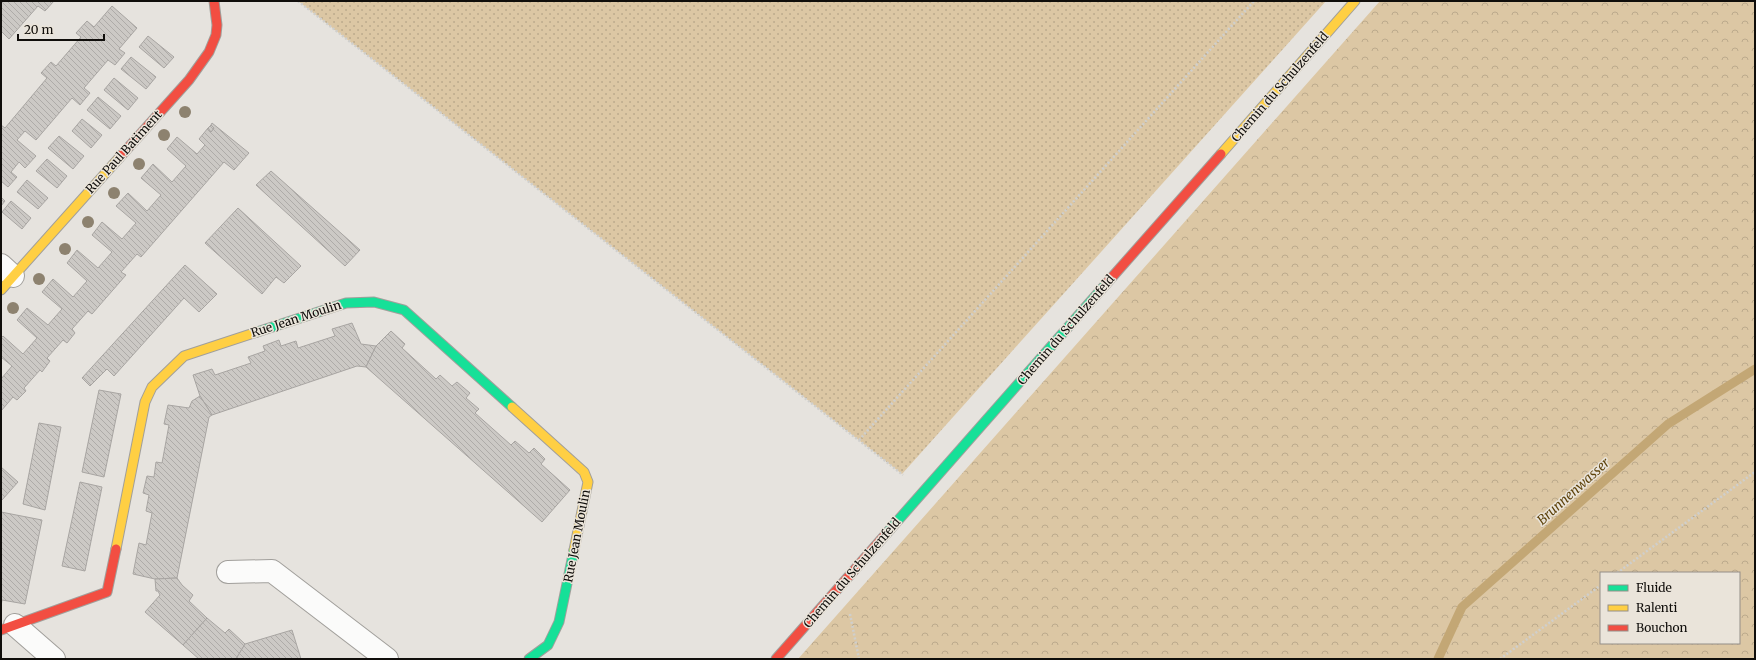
<svg xmlns="http://www.w3.org/2000/svg" width="1756" height="660" viewBox="0 0 1756 660" font-family="Merriweather,serif">
  <style>
    .grass { fill: url(#grass-dots) }
    .forest { fill: url(#forest-crowns); fill-rule: evenodd }
    .lines { fill: none; stroke-linecap: round; stroke-linejoin: round }
    .stream { stroke: #c3a775; stroke-width: 9 }
    .building { fill: url(#building-back-hatch); stroke: #a8a5a2 }
    .street-casing { stroke: #a19f9b; stroke-width: 24 }
    .fast-casing { stroke: #a19f9b; stroke-width: 11 }
    .slow-casing { stroke: #a19f9b; stroke-width: 11 }
    .jam-casing { stroke: #a19f9b; stroke-width: 11 }
    .path { stroke: #cfcfcd; stroke-width: 2.5; stroke-dasharray: 2 2; stroke-linecap: butt }
    .street { stroke: #fbfbfa; stroke-width: 22 }
    .fast { stroke: #16e098; stroke-width: 9 }
    .slow { stroke: #ffcf43; stroke-width: 9 }
    .jam { stroke: #f24e42; stroke-width: 9 }
    .tree { fill: #8d826f }
    .labels { text-anchor: middle; stroke-width: 3; stroke-linejoin: round; paint-order: stroke }
    .street-label { font-size: 12px; fill: #100e0b; stroke: #eae4da }
    .water-label { font-size: 13px; font-style: italic; fill: #5d420a; stroke: #eae4da }
  </style>
  <defs>
    <pattern id="grass-dots" width="8" height="8" patternUnits="userSpaceOnUse"><rect width="8" height="8" fill="#dcc7a4"/><path d="M2 2h.1M6 6h.1" fill="none" stroke="#bcaa8c" stroke-width="1.8" stroke-linecap="round"/></pattern>
    <pattern id="forest-crowns" width="20" height="18" patternUnits="userSpaceOnUse"><rect width="20" height="18" fill="#dcc7a4"/><path d="M2 6a3 3 0 1 1 6 0M12 15a3 3 0 1 1 6 0" fill="none" stroke="#bcaa8c"/></pattern>
    <pattern id="building-back-hatch" width="6" height="6" patternUnits="userSpaceOnUse"><rect width="6" height="6" fill="#ccc9c5"/><path d="M-1 5l2 2M0 0l6 6M5-1l2 2" fill="none" stroke="#aeaba8"/></pattern>
  </defs>
  <rect width="100%" height="100%" fill="#e6e3de"/>
  <path class="grass" d="M298,1h1028l-424,473z"/>
  <path class="forest" d="M1380,1h375v658h-957zM1601,573h138v70h-138z"/>
  <g class="lines">
    <path class="stream" d="M1438,659l24,-52 206,-183 87,-55"/>
  </g>
  <g class="building">
    <path d="M1,1h53l-9,10 -7,-5 -29,33 -8,-8z"/>
    <path d="M112,6l25,22 -18,21 6,4 -10,12 -7,-5 -24,28 6,5 -10,12 -8,-7 -36,42 -11,-9 -8,9 19,16 -11,12 -6,-6 -8,10 6,5 -9,10 -7,-6v-56l4,3 42,-50 -6,-5 10,-11 5,4 25,-29 -5,-4 11,-12 7,6z"/>
    <path d="M148,36l26,21 -10,11 -25,-21z"/>
    <path d="M131,57l25,20 -10,12 -25,-20z"/>
    <path d="M114,78l24,20 -10,12 -24,-20z"/>
    <path d="M98,97l23,19 -11,13 -23,-19z"/>
    <path d="M82,119l20,16 -11,13 -19,-17z"/>
    <path d="M212,123l37,30 -15,17 -10,-8 -83,95 -4,-3 -16,18 5,3 -34,39 -4,-3 -16,18 3,4 -8,10 -4,-3 -16,18 3,3 -8,11 -2,-2 -16,18 2,3 -9,9 -4,-3 -12,14v-32l11,-13 -11,-9v-19l2,-2 20,18 14,-16 -20,-18 10,-12 21,17 14,-16 -20,-17 11,-13 20,18 14,-16 -20,-18 10,-13 21,18 14,-16 -20,-17 10,-13 20,17 14,-16 -20,-17 12,-13 19,18 14,-16 -20,-17 12,-14 19,18 14,-16 -19,-17 10,-12 20,17 8,-9 -6,-6 9,-11 3,4 3,-4 -3,-3z"/>
    <path d="M211,125l3,3 -3,4 -3,-4z"/>
    <path d="M59,136l25,20 -11,13 -25,-21z"/>
    <path d="M47,159l20,17 -10,12 -21,-17z"/>
    <path d="M271,171l89,79 -15,16 -89,-81z"/>
    <path d="M27,180l21,18 -10,11 -21,-17z"/>
    <path d="M1,197l4,4 -4,5z"/>
    <path d="M11,201l20,17 -9,11 -20,-17z"/>
    <path d="M238,208l63,58 -17,17 -8,-6 -14,17 -57,-51z"/>
    <path d="M185,265l32,29 -18,18 -15,-14 -70,78 -7,-7 -17,17 -8,-8z"/>
    <path d="M352,323l9,21 15,2 -10,21 -9,-1 -145,49 -12,-19 -7,-21 19,-6 3,6 36,-12 -3,-6 17,-6 -2,-5 16,-6 2,6 15,-5 2,7 37,-12 -3,-7z"/>
    <path d="M391,331l14,13 -3,4 34,31 4,-4 12,11 5,-4 13,11 -4,5 13,11 -4,4 36,32 4,-4 14,12 5,-5 11,11 -4,5 29,26 -28,32 -176,-155 10,-21z"/>
    <path d="M99,390l22,4 -17,83 -22,-5z"/>
    <path d="M200,396l12,19 -3,2 -32,161 -22,1 -22,-5 6,-31 7,2 6,-32 -6,-2 3,-16 -6,-2 4,-17 7,1 2,-15 6,1 7,-38 -5,-1 4,-19 21,3 3,-7z"/>
    <path d="M39,423l22,4 -16,83 -22,-6z"/>
    <path d="M1,467l17,15 -16,18 -1,-1z"/>
    <path d="M80,482l22,5 -17,84 -23,-5z"/>
    <path d="M1,512l41,8 -17,84 -23,-4 -1,6z"/>
    <path d="M177,578l5,7 11,10 -4,6 18,17 -24,27 -38,-33 15,-17 -2,-4h-2l-1,-12z"/>
    <path d="M207,618l18,15 4,-4 16,15 -9,15h-37l-16,-14z"/>
    <path d="M292,630l9,29h-65l9,-15z"/>
  </g>
  <g class="lines">
    <g class="street-casing">
      <g id="street">
        <path d="M1,265l12,11"/>
        <path d="M228,572l44,-1 115,88"/>
        <path d="M15,625l39,34"/>
      </g>
    </g>
    <g class="fast-casing">
      <g id="fast">
        <path d="M257,332l89,-29 28,-1 30,8 108,97"/>
        <path d="M886,534l220,-250"/>
        <path d="M529,659l19,-14 11,-23 15,-72"/>
      </g>
    </g>
    <g class="slow-casing">
      <g id="slow">
        <path d="M1221,154l134,-153"/>
        <path d="M1,290l118,-132"/>
        <path d="M512,407l72,65 4,10 -14,68"/>
        <path d="M116,549l29,-147 7,-15 32,-31 73,-24"/>
      </g>
    </g>
    <g class="jam-casing">
      <g id="jam">
        <path d="M119,158l70,-78 20,-28 7,-17 1,-10 -3,-24"/>
        <path d="M1106,284l115,-130"/>
        <path d="M1,630l106,-38 9,-43"/>
        <path d="M776,659l110,-125"/>
      </g>
    </g>
    <g class="path">
      <path d="M298,1l605,474"/>
      <path d="M859,440l395,-439"/>
      <path d="M1617,573l138,-101"/>
      <path d="M850,614l9,45"/>
      <path d="M1500,659l101,-74"/>
    </g>
    <use href="#street" class="street"/>
    <use href="#fast" class="fast"/>
    <use href="#slow" class="slow"/>
    <use href="#jam" class="jam"/>
  </g>
  <g class="tree">
    <circle cx="185" cy="112" r="6"/>
    <circle cx="164" cy="135" r="6"/>
    <circle cx="139" cy="164" r="6"/>
    <circle cx="114" cy="193" r="6"/>
    <circle cx="88" cy="222" r="6"/>
    <circle cx="65" cy="249" r="6"/>
    <circle cx="39" cy="279" r="6"/>
    <circle cx="13" cy="308" r="6"/>
  </g>
  <g class="labels">
    <g class="street-label">
      <text transform="translate(1280 87) rotate(-49)" y="4">Chemin du Schulzenfeld</text>
      <text transform="translate(124 152) rotate(-48)" y="4">Rue Paul Batiment</text>
      <text transform="translate(296 319) rotate(-18)" y="4">Rue Jean Moulin</text>
      <text transform="translate(1066 330) rotate(-49)" y="4">Chemin du Schulzenfeld</text>
      <text transform="translate(577 536) rotate(-79)" y="4">Rue Jean Moulin</text>
      <text transform="translate(852 573) rotate(-49)" y="4">Chemin du Schulzenfeld</text>
    </g>
    <g class="water-label">
      <text transform="translate(1573 491) rotate(-42)" y="5">Brunnenwasser</text>
    </g>
  </g>
  <rect width="1756" height="660" fill="none" stroke="#100e0b" stroke-width="4"/>
  <rect x="1600" y="572" width="140" height="72" fill="#eae4da" stroke="#938e87"/>
  <rect x="1608" y="585" width="20" height="6" fill="#16e098" stroke="#938e87"/>
  <text x="1636" y="592" font-size="12" fill="#100e0b">Fluide</text>
  <rect x="1608" y="605" width="20" height="6" fill="#ffcf43" stroke="#938e87"/>
  <text x="1636" y="612" font-size="12" fill="#100e0b">Ralenti</text>
  <rect x="1608" y="625" width="20" height="6" fill="#f24e42" stroke="#938e87"/>
  <text x="1636" y="632" font-size="12" fill="#100e0b">Bouchon</text>
  <path d="M18 34v6h86v-6" fill="none" stroke="#100e0b" stroke-width="2"/>
  <text x="24" y="34" font-size="12" fill="#100e0b" stroke="#eae4da" stroke-width="3" paint-order="stroke">20 m</text>
</svg>
